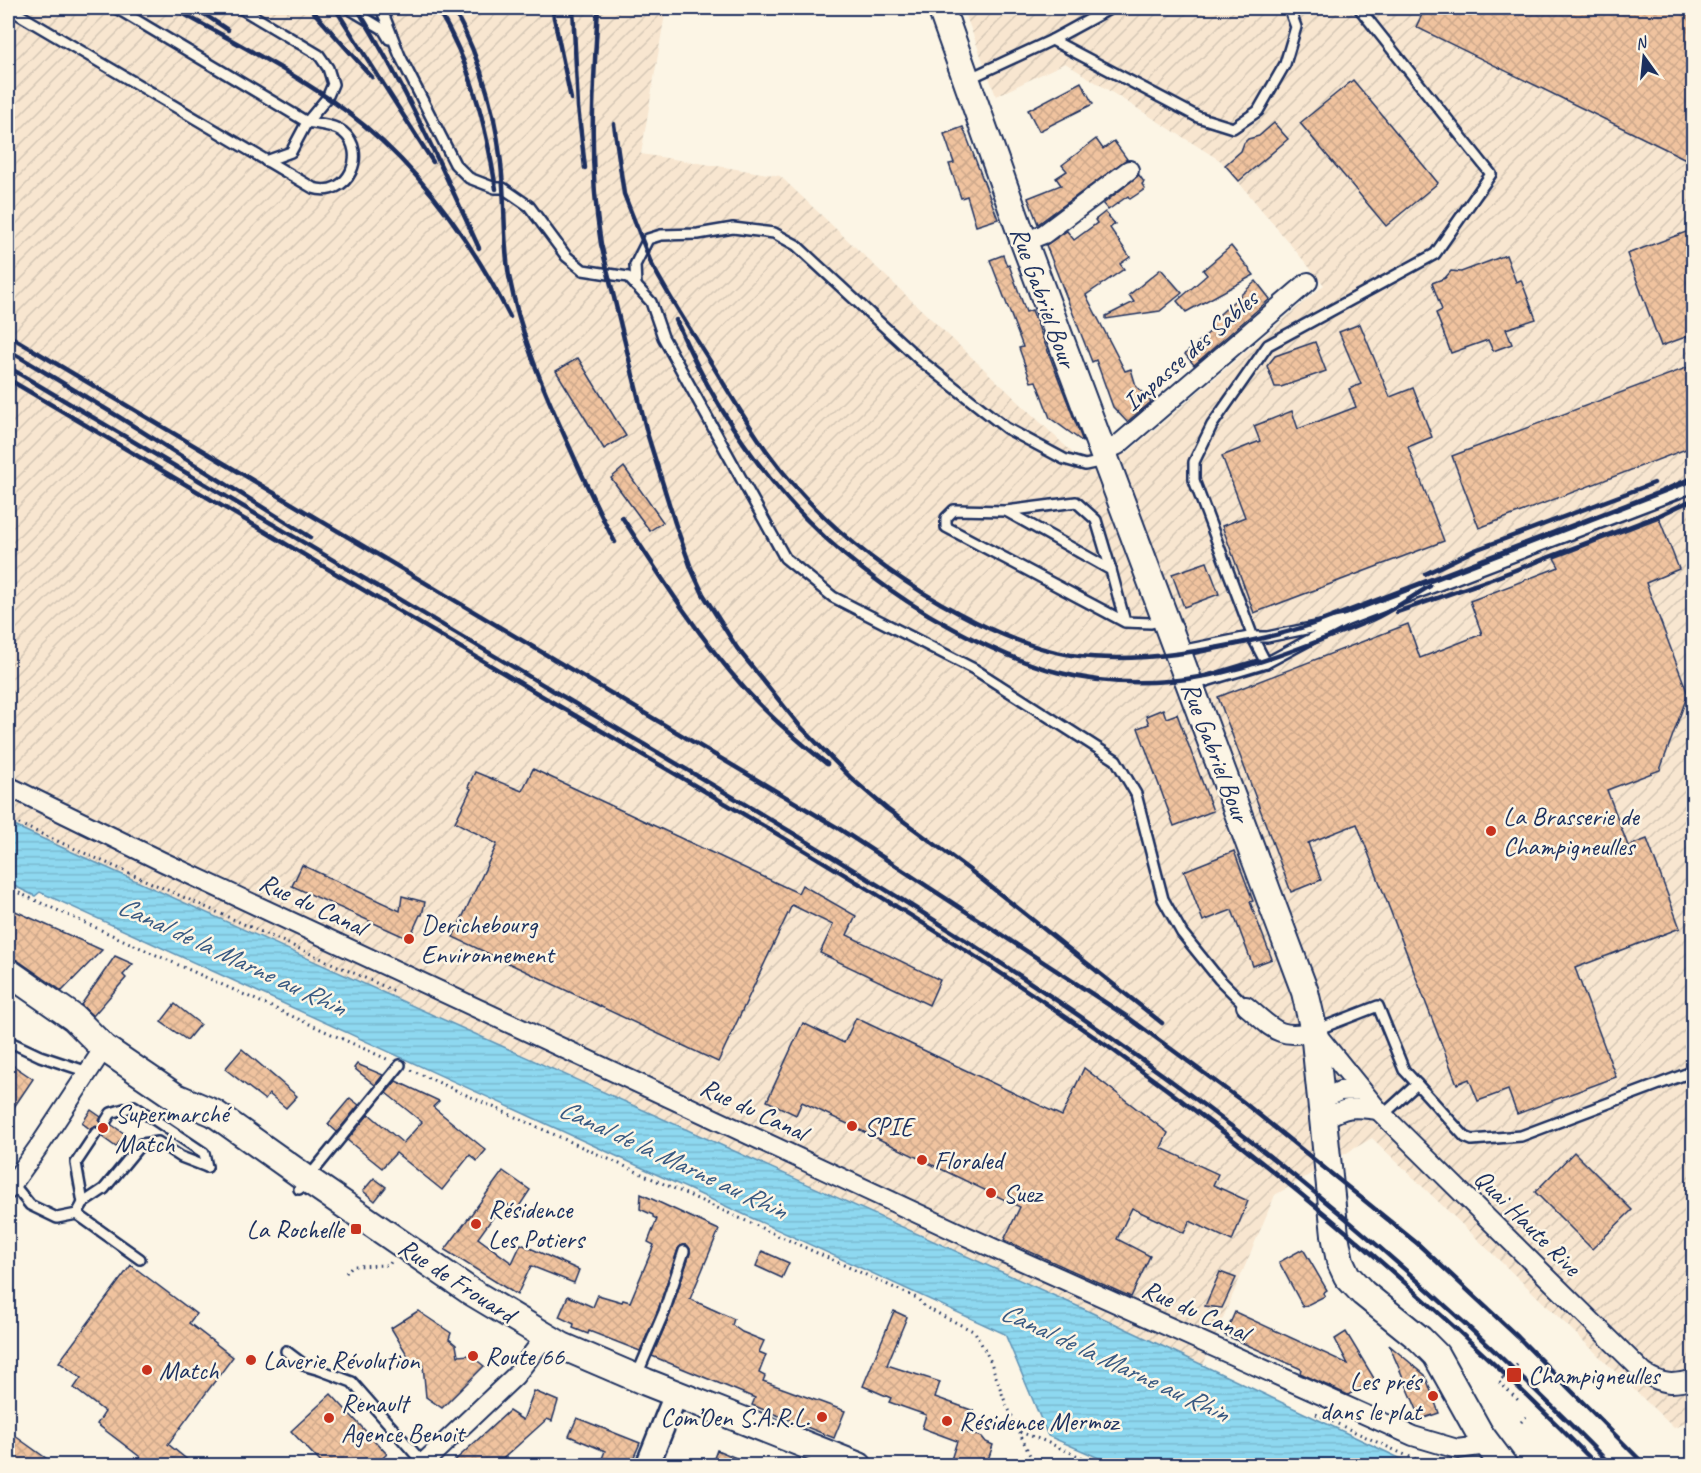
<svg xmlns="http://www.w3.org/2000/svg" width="1701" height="1473" viewBox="0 0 1701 1473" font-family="Caveat,sans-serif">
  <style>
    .industrial { fill: url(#industrial-furrows) }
    .water { fill: url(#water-rules); stroke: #6094b6; stroke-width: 1.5 }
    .building { fill: url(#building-cross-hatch); stroke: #1b2f5e; stroke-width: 1.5 }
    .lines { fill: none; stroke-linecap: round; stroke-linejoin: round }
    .service-casing { stroke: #1b2f5e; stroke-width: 14 }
    .minor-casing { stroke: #1b2f5e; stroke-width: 22 }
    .tertiary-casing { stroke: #1b2f5e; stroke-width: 27 }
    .secondary-casing { stroke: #1b2f5e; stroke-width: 30 }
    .path { stroke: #1b2f5e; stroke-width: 3; stroke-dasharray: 1.5 4.5; stroke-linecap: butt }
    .service { stroke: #fcf5e5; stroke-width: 9 }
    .minor { stroke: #fcf5e5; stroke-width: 18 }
    .tertiary { stroke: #fcf5e5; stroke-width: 22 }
    .secondary { stroke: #fcf5e5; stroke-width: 26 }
    .rail { stroke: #1b2f5e; stroke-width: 4.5 }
    .path-bridge { stroke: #1b2f5e; stroke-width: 3; stroke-dasharray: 1.5 4.5; stroke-linecap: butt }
    .poi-dot { fill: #c8321e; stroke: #fcf5e5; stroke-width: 2 }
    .labels { text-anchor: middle; stroke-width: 5; stroke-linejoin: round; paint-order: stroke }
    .street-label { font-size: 26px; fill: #1b2f5e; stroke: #fcf5e5 }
    .poi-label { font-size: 26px; fill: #1b2f5e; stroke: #fcf5e5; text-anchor: start }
    .water-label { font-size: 27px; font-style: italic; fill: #385982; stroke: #fcf5e5 }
  </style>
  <defs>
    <pattern id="industrial-furrows" width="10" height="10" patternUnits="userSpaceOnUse" patternTransform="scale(1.5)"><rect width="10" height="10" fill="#f8e6d0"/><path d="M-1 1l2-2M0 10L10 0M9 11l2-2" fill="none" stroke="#d4c6b5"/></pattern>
    <pattern id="water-rules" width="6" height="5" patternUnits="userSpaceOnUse" patternTransform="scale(1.5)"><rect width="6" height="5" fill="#8ed8f0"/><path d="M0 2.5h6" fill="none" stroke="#7abad0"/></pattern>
    <pattern id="building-cross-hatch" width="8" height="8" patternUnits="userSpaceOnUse" patternTransform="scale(1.5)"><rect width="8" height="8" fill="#f0c39f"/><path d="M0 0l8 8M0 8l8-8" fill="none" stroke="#cda88b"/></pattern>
  </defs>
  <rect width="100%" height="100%" fill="#fcf5e5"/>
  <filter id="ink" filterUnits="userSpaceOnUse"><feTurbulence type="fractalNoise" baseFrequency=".0167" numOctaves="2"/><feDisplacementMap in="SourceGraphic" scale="12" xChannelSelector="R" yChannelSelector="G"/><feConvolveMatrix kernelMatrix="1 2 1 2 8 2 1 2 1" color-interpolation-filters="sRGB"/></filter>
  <g filter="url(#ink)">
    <path class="industrial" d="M8,8h658l-25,146 139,22 297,281 50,-4 197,-168 -103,-124 -156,-98 -69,33 -33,-88h730v1413l-19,7 -302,-290 -97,57 -72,170 -117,-55 -1078,-487z"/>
    <path class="water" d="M8,823l1078,487 328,155h-299l-67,-29 -43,-102 -965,-442 -5,4 -27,-13z"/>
    <g class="building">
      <path d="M1425,8h269v155l-278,-136z"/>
      <path d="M1353,80l85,103 -52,43 -86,-103z"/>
      <path d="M1081,82l12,22 -54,27 -11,-21z"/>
      <path d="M1274,123l14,16 -49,42 -14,-16 16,-14 3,-8 4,-4 11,-3z"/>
      <path d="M963,127l35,92 -22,7 -9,-30 -6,2 -12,-34 5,-1 -10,-29z"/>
      <path d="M1096,139l7,10 11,-8 13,18 -89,65 -10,-26 33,-13 -5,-7 11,-7 -5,-6z"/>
      <path d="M1139,175l5,7 -2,2 3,5 -15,10 -2,-3 -20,14 -5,-6z"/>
      <path d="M1105,212l10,12 -5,4 20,29 -10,7 4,5 -38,26 39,76 6,-2 5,17 15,16 -24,20 -14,-15 -17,-47 -4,2 -46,-117 21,-14 7,9 23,-17 -2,-3z"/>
      <path d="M1694,229v105l-33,12 -34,-92z"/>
      <path d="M1231,246l23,29 -68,37 -9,-11 30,-26 -4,-5z"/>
      <path d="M1003,255l4,11 2,-1 17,47 6,-2 51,132 -33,-24 -14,-37 -5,1 -12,-34 4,-1 -33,-87z"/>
      <path d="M1506,255l10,27 5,-2 15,39 -30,10 6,15 -19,7 -5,-11 -37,13 -15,-40 6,-3 -10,-27 13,-5 6,-7 10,1z"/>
      <path d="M1161,269l21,24 -22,18 -54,8v-3l28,-14 -5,-7z"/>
      <path d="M1256,281l14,18 -76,66 -9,-11 29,-26 -4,-5z"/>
      <path d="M1360,324l30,73 23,-9 19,49 -24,10 36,94 -190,72 -32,-87 23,-9 -23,-61 38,-15 -6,-15 38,-15 6,18 58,-22 -7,-18 12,-5 -22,-52z"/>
      <path d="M1315,342l11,29 -45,16h-6l-8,-21 8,-10z"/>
      <path d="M578,358l48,78 -22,13 -48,-78z"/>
      <path d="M1694,365v81l-215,82 -27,-72z"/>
      <path d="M624,467l39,55 -12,8 -1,1 -39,-53z"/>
      <path d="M1659,518l20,51 -33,14 42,111 -28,76 -53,20 21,56 19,-7 33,89 -105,40 41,109 -99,37 -9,-24 -30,11 -9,-22 -12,5 -100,-260 -49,19 13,37 -30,12 -73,-195 190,-73 12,34 62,-24 -12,-33 89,-34 -5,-9z"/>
      <path d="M1207,562l12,32 -35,13 -12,-33z"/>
      <path d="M1163,709l3,9 11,-4 36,97 -39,15 -36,-98 11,-4 -3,-8z"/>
      <path d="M533,769l265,124 4,-8 54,31 -9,19 93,45 -11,25 -109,-52 13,-28 -41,-20 -74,157 -265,-125 44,-93 -42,-22 16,-33 -3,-2 7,-15 47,19z"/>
      <path d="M1234,851l19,50 -3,1 22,57 -19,7 -21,-56 -29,11 -19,-50z"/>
      <path d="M302,865l98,46 2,-15 23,6 -3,13h-2l-11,24 -117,-53z"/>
      <path d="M13,910l9,4 80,36 -40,41 -45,-31 -9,-3v-33z"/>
      <path d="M115,956l18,8 -10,11 3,3 -33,38 -12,-11z"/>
      <path d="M175,1004l25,20 -13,16 -26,-18z"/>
      <path d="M856,1018l206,98 22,-48 84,65 -7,15 57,26 -5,11 35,16 -16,40 -42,-20 -6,12 -52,-25 -15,31 33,17 -19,41 -127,-57 16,-33 -218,-105 -6,13 -29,-14 36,-78 41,20z"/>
      <path d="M242,1049l55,47 -11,12 -17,-14 -4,6 -40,-31z"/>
      <path d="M8,1062l25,17 -25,37z"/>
      <path d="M357,1064l26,11 -8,10 -21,-17z"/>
      <path d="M396,1081l43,20 -6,6 53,43 -9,11 -7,-6 -28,35 -46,-37 -14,15 -35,-28 22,-26 34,29 19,-21 -36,-29z"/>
      <path d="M350,1098l9,7 -22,27 -9,-8z"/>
      <path d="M91,1110l10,7 -2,4 3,5 4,2 6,-3 13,9 -9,13 -14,-10 1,-4 -3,-5 -4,-2 -6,3 -8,-6z"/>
      <path d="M1574,1152l58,58 -40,39 -57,-57z"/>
      <path d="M503,1171l27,19 -14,21 -12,-9 -26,36 34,25 9,-19 58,26 -5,13 -43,-17 -14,29 -72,-45z"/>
      <path d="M374,1178l12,9 -11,14 -12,-10z"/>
      <path d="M641,1194l78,36 -29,69 44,20 -2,6 10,7 22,9 -5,11 7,3 -7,18 6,3 -2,5 82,30 -11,27 -82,-33 3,-7 -103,-42 18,-41 20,-62v-4l-3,-4h-5l-4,4 -20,61 -18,41 -51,-20 -1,3 -15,-6 1,-4 -15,-7 9,-21 25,11 5,-12 24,7 1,-2 7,2 24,-57 -6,-3 9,-23 -4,-2v-2l-13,-6z"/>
      <path d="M1303,1249l24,41 -4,3 2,3 -22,11 -24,-45z"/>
      <path d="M762,1251l27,12 -7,15 -26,-12z"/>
      <path d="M131,1265l65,49 -7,9 44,34 -65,87 27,22h-43l-55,-42 8,-12 -31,-24 7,-10 -22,-16z"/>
      <path d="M1220,1272l16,6 -14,30 -17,-2z"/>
      <path d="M418,1311l33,22 -2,6 7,6 2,11 12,-1 14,11 -42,42 -16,-11 -3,-32 -9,1 -23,-38z"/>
      <path d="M894,1311l13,6 -20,48 53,17 -5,15 39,14 -2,3 2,1 -6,18 14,4 4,5 7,3 -7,21h-37l8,-25 -35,-13 4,-13 -37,-13 2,-4 -28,-12z"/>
      <path d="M1235,1312l113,52 -13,-25 11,-7 29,48 -27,15 -48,-22 1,-4 -76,-34z"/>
      <path d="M1389,1345l36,30 14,38 -18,6z"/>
      <path d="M534,1391l24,10 -6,20 -5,-2 -52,47h-46l60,-55 14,9z"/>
      <path d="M331,1394l56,60 -13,12h-50l-33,-35z"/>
      <path d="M577,1418l63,25 -10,23h-31l6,-15 -36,-15z"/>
      <path d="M8,1431l49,35h-49z"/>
      <path d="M717,1450l36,15v1h-42z"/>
    </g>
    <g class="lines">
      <g class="service-casing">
        <g id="service">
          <path d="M8,8l305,180c36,11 55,-36 30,-56 -9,-7 -24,-8 -36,-10l-191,-114"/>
          <path d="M240,8l79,47 9,13 5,16 -6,14 -20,24 -16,30 -25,9"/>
          <path d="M348,8l35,21 6,10"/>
          <path d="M381,8l19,48 55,108 14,14 26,10h8l26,18 37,50 17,14 45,7 23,25 12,35 122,221 48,39 141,72 142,91 20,34 27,105 19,34 37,46 27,27"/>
          <path d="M1052,40l146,77 35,11 25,-17 27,-47 11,-37 -7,-19"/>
          <path d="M968,79l84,-39 59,-32"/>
          <path d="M636,286l-1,-21 13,-26 13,-4 37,-1 35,-6 41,5 22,12 124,115 86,68 58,31 21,6 19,-4"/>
          <path d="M1006,511l70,-9 20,18 15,50"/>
          <path d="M1345,621l349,-134"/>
          <path d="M1125,622l-14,-52 -105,-59 -52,-1 -8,8v9l179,95 26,1 12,-3"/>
          <path d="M1180,651l69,-14h18l78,-16 -79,42 -73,22"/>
          <path d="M1266,663l-12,-23 -60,-160v-18l18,-37 56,-80 167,-91 56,-80 -132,-166"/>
          <path d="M1316,1030l62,-24 26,64 13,14 -34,31"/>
          <path d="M8,1041l32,15 48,16"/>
          <path d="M1417,1084l48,53 7,3 49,-4 173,-65"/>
          <path d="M106,1121l5,-8 23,-7 70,47 3,14"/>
          <path d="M13,1184l17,21 27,13 20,-4"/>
          <path d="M299,1189l101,-124"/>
          <path d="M83,1203l-7,-40 20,-30"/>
          <path d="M140,1259l-63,-45 6,-11 21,-14 37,-45 17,-2 23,15 26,10"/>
          <path d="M286,1351l20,15 14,4 32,12 71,81"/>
          <path d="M637,1375l27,-63 20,-61"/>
        </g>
      </g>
      <g class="minor-casing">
        <g id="minor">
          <path d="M1024,242l20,-8 85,-64"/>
          <path d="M1102,452l16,-7 190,-163"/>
          <path d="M8,786l153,75 805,375 447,200 44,13 31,-4"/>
          <path d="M1246,1006c27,22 31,34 68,25l64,79 266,263c19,12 29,12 50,6"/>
          <path d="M1322,1099l18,-8 21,-1"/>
          <path d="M1324,1119c23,-13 28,-12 54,-9"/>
          <path d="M8,1190l34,-48 62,-94"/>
          <path d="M420,1466l95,-90 31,-40"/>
        </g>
      </g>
      <g class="tertiary-casing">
        <path id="tertiary" d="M647,1466l29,-72"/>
      </g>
      <g class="secondary-casing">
        <g id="secondary">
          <path d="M941,8l83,234 281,750 9,39 21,204 5,26 7,15 16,17 57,46 16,16 44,79 24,32"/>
          <path d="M8,972l66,46 30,30 72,49 38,16 93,66 163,112 92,55 84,36 213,84"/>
        </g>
      </g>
      <g class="path">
        <path d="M8,819l386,172"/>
        <path d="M8,888l381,172"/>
        <path d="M411,1070l506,228 8,9 50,25 15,28 14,39 29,63"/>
        <path d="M346,1273l6,-7 37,-1 2,-3"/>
        <path d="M1503,1378l-4,4 19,18"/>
        <path d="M1316,1414l87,40 29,12"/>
        <path d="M1521,1422l5,-5"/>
        <path d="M1020,1432l22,8 59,26"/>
      </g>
      <use href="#service" class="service"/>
      <use href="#minor" class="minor"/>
      <use href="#tertiary" class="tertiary"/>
      <use href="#secondary" class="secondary"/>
      <g class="rail">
        <path d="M173,8c59,33 119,63 173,103 71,53 124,127 164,206"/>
        <path d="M195,8l33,22"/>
        <path d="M310,8l62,69"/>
        <path d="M335,8l98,154"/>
        <path d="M357,8c48,78 84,157 122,240"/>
        <path d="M437,8c34,55 49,118 59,181"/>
        <path d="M453,8c30,55 46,115 50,178 2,30 1,60 6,90 12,61 35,115 61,172 14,31 28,63 45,94"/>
        <path d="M552,8l19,91"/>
        <path d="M573,8l5,99 7,61"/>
        <path d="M598,8c-5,79 -10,157 3,236l46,189 28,90 16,45 12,26 34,54 62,77 52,53 36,31 84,62 191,152"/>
        <path d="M614,124l10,70 29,74"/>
        <path d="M650,261c19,36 41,70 63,105 17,28 34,57 53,84 47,65 106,114 176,154 41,23 82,43 129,51 51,7 99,1 149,-8 32,-6 65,-13 96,-24l344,-131 34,-15"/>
        <path d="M676,320c59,137 146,238 278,309 72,39 132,59 215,52 50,-4 97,-20 144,-38 21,-8 44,-16 65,-26 18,-9 35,-21 52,-31"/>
        <path d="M8,335l830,493 291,190 113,83 176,143 100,93 128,129"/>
        <path d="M8,350l111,67 191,120"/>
        <path d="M8,367c193,115 387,230 581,345 206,121 412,242 604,385 149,111 288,236 419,369"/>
        <path d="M8,379c178,105 356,211 534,317 165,97 331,191 490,298 204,137 393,296 566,472"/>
        <path d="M622,517c38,59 76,119 123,172 25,28 53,52 82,75"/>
        <path d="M1425,574l50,-24 179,-67"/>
        <path d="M1397,612l92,-32 171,-65 34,-16"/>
      </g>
      <path class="path-bridge" d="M1503,1378l15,-14"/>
    </g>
  </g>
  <g class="poi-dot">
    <circle cx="1491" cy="831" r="6"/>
    <circle cx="409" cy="939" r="6"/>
    <circle cx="852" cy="1126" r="6"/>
    <circle cx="103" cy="1128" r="6"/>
    <circle cx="922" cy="1160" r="6"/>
    <circle cx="991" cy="1193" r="6"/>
    <circle cx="476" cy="1224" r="6"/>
    <rect x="350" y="1223" width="12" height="12" rx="3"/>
    <circle cx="473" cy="1356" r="6"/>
    <circle cx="251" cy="1360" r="6"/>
    <circle cx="147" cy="1370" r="6"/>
    <rect x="1506" y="1367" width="16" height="16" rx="3"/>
    <circle cx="1433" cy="1396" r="6"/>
    <circle cx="822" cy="1417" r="6"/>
    <circle cx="329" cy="1418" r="6"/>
    <circle cx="947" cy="1421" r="6"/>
  </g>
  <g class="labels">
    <g class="street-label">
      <text transform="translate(1044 297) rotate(70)" y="9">Rue Gabriel Bour</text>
      <text transform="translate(1190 350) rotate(-41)" y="9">Impasse des Sables</text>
      <text transform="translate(1216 752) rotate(69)" y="9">Rue Gabriel Bour</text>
      <text transform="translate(313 904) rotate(25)" y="9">Rue du Canal</text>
      <text transform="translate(754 1109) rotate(25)" y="9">Rue du Canal</text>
      <text transform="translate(1528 1222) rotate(45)" y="9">Quai Haute Rive</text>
      <text transform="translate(457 1280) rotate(33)" y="9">Rue de Frouard</text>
      <text transform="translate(1196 1310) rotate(24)" y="9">Rue du Canal</text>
    </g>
    <g class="poi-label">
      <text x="1503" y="825">La Brasserie de<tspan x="1503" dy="30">Champigneulles</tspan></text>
      <text x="421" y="933">Derichebourg<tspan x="421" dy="30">Environnement</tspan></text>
      <text x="115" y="1122">Supermarché<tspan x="115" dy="30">Match</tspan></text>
      <text x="864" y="1135">SPIE</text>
      <text x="934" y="1169">Floraled</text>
      <text x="1003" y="1202">Suez</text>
      <text x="488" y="1218">Résidence<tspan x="488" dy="30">Les Potiers</tspan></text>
      <text x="344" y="1238" text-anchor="end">La Rochelle</text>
      <text x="485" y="1365">Route 66</text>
      <text x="263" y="1369">Laverie Révolution</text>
      <text x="159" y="1379">Match</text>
      <text x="1528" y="1384">Champigneulles</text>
      <text x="1421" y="1390" text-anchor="end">Les prés<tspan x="1421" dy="30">dans le plat</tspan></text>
      <text x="341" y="1412">Renault<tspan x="341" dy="30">Agence Benoit</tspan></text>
      <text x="810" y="1426" text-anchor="end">Com’Oen S.A.R.L.</text>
      <text x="959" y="1430">Résidence Mermoz</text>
    </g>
    <g class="water-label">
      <text transform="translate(232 956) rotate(25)" y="9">Canal de la Marne au Rhin</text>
      <text transform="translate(673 1159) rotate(25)" y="9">Canal de la Marne au Rhin</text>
      <text transform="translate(1115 1362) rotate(25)" y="9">Canal de la Marne au Rhin</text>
    </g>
  </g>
  <rect width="1701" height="1473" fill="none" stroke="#fcf5e5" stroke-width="30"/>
  <rect x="15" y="15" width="1671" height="1443" fill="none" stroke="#1b2f5e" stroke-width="2" filter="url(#ink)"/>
  <g transform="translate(1644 57) rotate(345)" stroke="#fcf5e5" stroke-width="4.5" paint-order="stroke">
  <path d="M0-4.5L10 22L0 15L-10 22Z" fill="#1b2f5e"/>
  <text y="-9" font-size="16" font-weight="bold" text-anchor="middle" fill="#1b2f5e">N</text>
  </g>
</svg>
